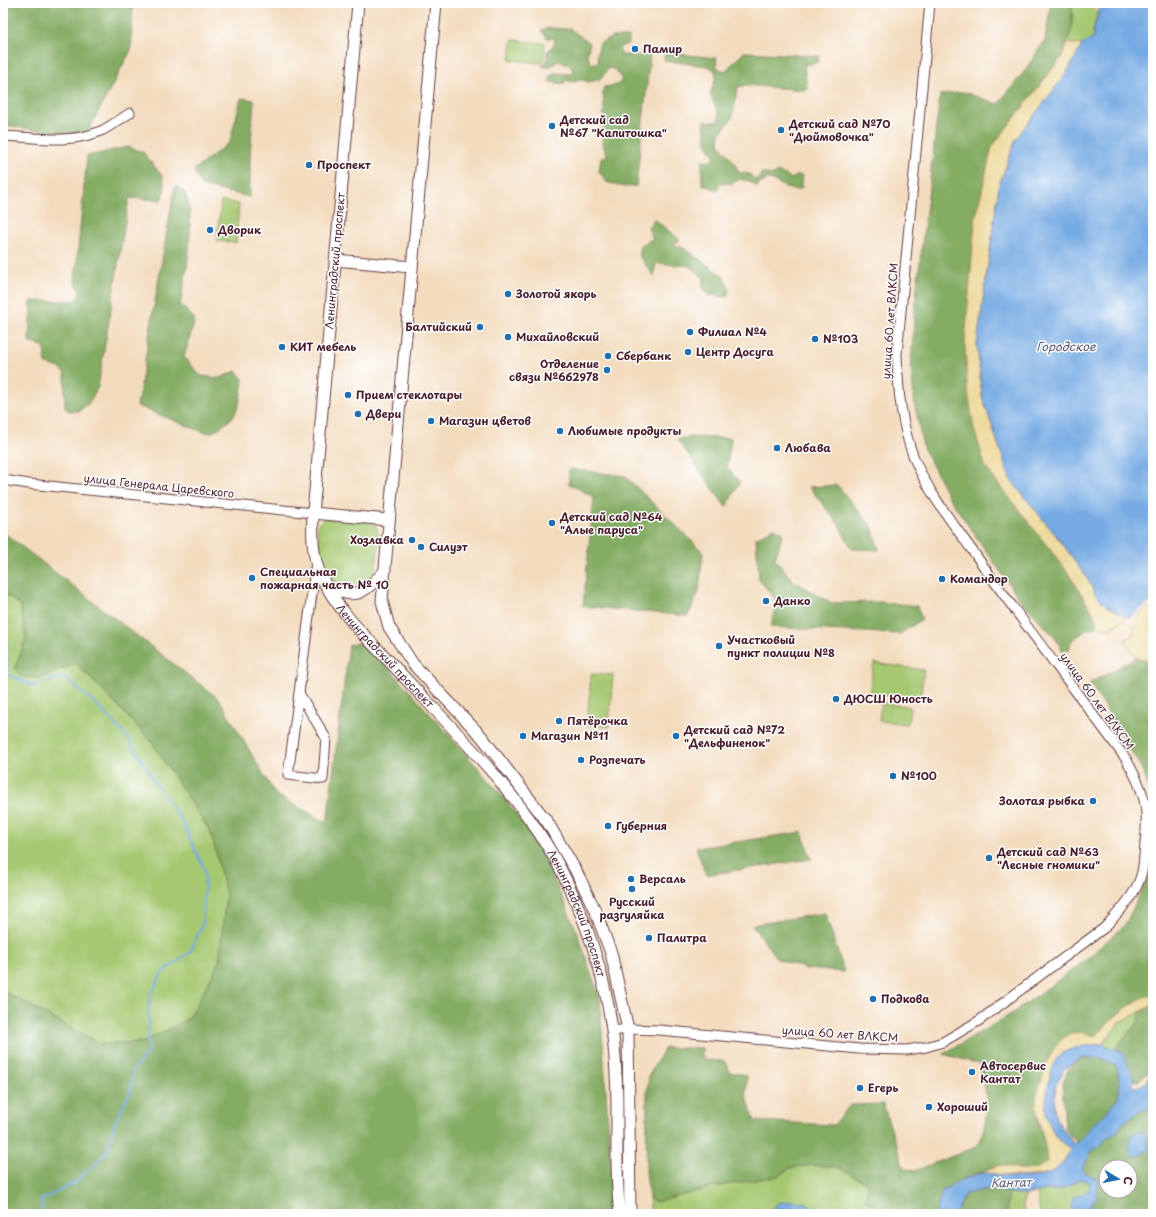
<svg xmlns="http://www.w3.org/2000/svg" width="1156" height="1217" viewBox="0 0 1156 1217" font-family="'Playpen Sans',sans-serif">
  <style>
    .green { fill: #a6c871; stroke: #78744e }
    .forest { fill: #84ac63; stroke: #676647; fill-rule: evenodd }
    .sand { fill: #eeda9e; stroke: #9c7c64 }
    .water { fill: #76aae3; stroke: #606487; fill-rule: evenodd }
    .lines { fill: none; stroke-linecap: round; stroke-linejoin: round }
    .stream { stroke: #76aae3; stroke-width: 2 }
    .minor-casing { stroke: #633b41; stroke-width: 11 }
    .major-casing { stroke: #633b41; stroke-width: 13 }
    .minor { stroke: #fff; stroke-width: 9 }
    .major { stroke: #fff; stroke-width: 11 }
    .poi-dot { fill: #1f6fb2; stroke: #fff; stroke-width: 1.5 }
    .labels { text-anchor: middle; stroke-width: 3; stroke-linejoin: round; paint-order: stroke }
    .poi-label { font-size: 11px; font-weight: bold; fill: #4a1f2b; stroke: #fff; text-anchor: start }
    .street-label { font-size: 11px; fill: #4a1f2b; stroke: #fff }
    .water-label { font-size: 12px; font-style: italic; fill: #5c5775; stroke: #fff }
  </style>
  <rect width="100%" height="100%" fill="#fff"/>
  <filter id="ink" filterUnits="userSpaceOnUse"><feTurbulence type="fractalNoise" baseFrequency=".025" numOctaves="2"/><feDisplacementMap in="SourceGraphic" scale="8" xChannelSelector="R" yChannelSelector="G"/><feConvolveMatrix kernelMatrix="1 2 1 2 8 2 1 2 1" color-interpolation-filters="sRGB"/></filter>
  <filter id="wash" filterUnits="userSpaceOnUse"><feTurbulence type="fractalNoise" baseFrequency=".012" numOctaves="4" result="noise"/><feDisplacementMap in="SourceGraphic" scale="16" xChannelSelector="R" yChannelSelector="G"/><feGaussianBlur stdDeviation="0.9" result="paint"/><feColorMatrix in="noise" values="0 0 0 0 0 0 0 0 0 0 0 0 0 0 0 0 0 1.4 0 .05"/><feComposite in="paint" operator="in"/></filter>
  <g filter="url(#wash)">
    <rect width="100%" height="100%" fill="#f3dcbe"/>
    <g class="green">
      <path d="M1072,3h18v3l8,5 -5,20 1,6 -12,8 -15,-2 5,-16z"/>
      <path d="M512,40l33,3 -2,20 -33,-3z"/>
      <path d="M221,201l18,3 -3,39 -19,-2z"/>
      <path d="M324,518l44,3c4,2 7,4 9,8 4,7 0,38 -4,45 -5,7 -13,10 -21,11 -33,4 -33,-37 -35,-60z"/>
      <path d="M3,593l17,12 6,33 -11,30 26,10 35,-15 75,78 60,92 15,60 -7,70 -30,55 -45,24 -44,2 -97,-53z"/>
      <path d="M874,663l50,7 -4,30 -51,-7z"/>
      <path d="M591,674l22,1 -4,52 -22,-2z"/>
      <path d="M881,703l29,4 -2,17 -29,-3z"/>
      <path d="M1140,1012l-1,9 -23,27h-5l-9,-4 18,-22z"/>
      <path d="M810,1165l28,2 30,17 10,26 6,4h-60l-18,-11h-28l-8,11h-119l-2,-16 7,4 57,-15 65,-11 12,-8z"/>
      <path d="M1080,1179l9,3 1,7 -19,19 2,6h-33l-3,-22 10,-2h13z"/>
      <path d="M1009,1193l17,2 -3,6v8l4,5h-20z"/>
    </g>
    <g class="forest">
      <path d="M3,3h130l-2,47 -46,87 -82,-12z"/>
      <path d="M1051,3h21v24l-10,29 -70,91 -17,74 -10,122 2,41 19,84 81,103 25,40 6,13 -1,3 -9,2 -17,12 -2,10 -7,-1 -7,-13 -34,-36 -71,-102 -27,-52 -9,-46 -3,-38 4,-59 25,-209 24,-3 34,12 26,-32 21,-32z"/>
      <path d="M549,28l21,1 20,14 -3,11 4,10 8,-2 -2,-7 3,-12 12,-6h17v6l-10,5 2,7 20,1 3,-3 6,2 -14,131 -11,1 -19,-5 -7,-11 2,-13 6,-2c-4,-12 -9,-24 -1,-35l-3,-8c3,-10 -2,-16 1,-26l13,-2 5,-5 -6,-10 -7,-2 -10,12 -11,2 -9,-3 -5,3 -9,-2 -1,4 -14,-2v-6l4,-3 16,1 3,-4 -4,-5 -11,-4 -9,6 -7,-1 5,-5v-9l8,-9 -1,-5h-7l-6,-8z"/>
      <path d="M744,52l75,4 -1,6 -14,3 3,23 -4,2 -57,-5 -8,2 -6,31 -12,15 -1,11 16,19 3,9 12,2 4,6 6,-3 1,-4 13,2 3,-3 11,4 3,3 7,-4 4,1 -1,7 1,5c-14,7 -23,-9 -37,-9v3h-5l-3,5 -8,-6 -10,-2 -6,4 -13,1 -3,6 -15,-6v-22l14,-4 -10,-15 -2,-22 14,1 1,-7 -9,-20 6,-18 -1,-7 -7,-4 -43,-5 -1,-6 4,-2 49,5 -1,8 8,6z"/>
      <path d="M241,98l13,2 -4,56v41l-49,-11 -7,-16 36,-28z"/>
      <path d="M128,147l15,5 19,24 3,13 -4,11 -32,-2 -31,189 -10,17 -9,7h-10l-4,-3v-34l-5,-6 -14,-4 -2,-18 -15,-3 2,-42h44l6,-8 -6,-11 12,-126z"/>
      <path d="M175,185c3,3 9,6 11,10 10,26 0,82 -6,109l15,15 -11,38 17,19 19,2 16,-7 7,8c-4,31 -4,38 -32,54l-8,-1 -66,-26z"/>
      <path d="M654,219l26,21 -8,4 12,4 40,29 5,13 -2,7 -18,-2 -7,-8 2,-9 -15,-12 -33,-3 -2,13 -14,-19v-12l13,-6 -5,-11z"/>
      <path d="M688,437l43,1 -4,29 13,15 -14,25 -49,-68z"/>
      <path d="M569,469l56,7 78,76 -4,39 -11,25 -105,-10 11,-109 -25,-13z"/>
      <path d="M837,485l35,42 7,23 -27,-1 -15,-27 -28,-35z"/>
      <path d="M774,528l9,5 -8,26 18,22 39,22 49,-1 36,4 5,13 -22,15 -129,-7 5,-27 -17,-21 -3,-41z"/>
      <path d="M3,532l216,167 56,95 52,29 22,-178 11,-2 29,25 108,121 37,48 21,45 23,52 22,66 14,214h-611v-223l97,53 44,-2 45,-24 30,-55 7,-70 -15,-60 -60,-92 -75,-78 -35,15 -20,-1 -6,-9 11,-30 -6,-33 -17,-12z"/>
      <path d="M1136,658l17,2v139l-11,-30 -52,-86z"/>
      <path d="M802,832l9,27 -105,16 -10,-27z"/>
      <path d="M1153,867v76l-3,4 -4,14 7,8v25c-14,4 -27,13 -39,23 -8,7 -9,13 -20,20l-6,-3 -11,-1 -40,86 10,31v12l-11,7 -12,1 -24,-5 -34,13 -24,13 -6,23h-52l-18,-13 2,-17 -30,-17 -28,-2 -20,3 -12,8 -65,11 -57,15 -7,-4 -3,-26 1,-79 2,-18 16,-27h37l1,12 21,1 4,5 1,6 18,3 -1,20 9,26 79,4 16,-20 33,-1 21,65 13,1 59,-23c16,-30 11,-51 4,-83l-37,-10 70,-41 69,-50 43,-38z"/>
      <path d="M825,913l19,59 -37,-3 -30,-10 -25,-34z"/>
      <path d="M1153,1005l-1,64 -15,13 -3,-3 -11,-27 -7,-4 23,-27 1,-9z"/>
      <path d="M1081,1058h20l15,7c10,39 -4,39 -27,64 -4,5 -6,11 -12,14l-12,-14 -3,-45 7,-16z"/>
      <path d="M1153,1107v107h-55l-6,-5 -2,-6 7,-5 1,-18 -17,-9 12,-22 7,-3 5,-7 12,-7 5,-8 17,-13zM1106,1167h24v24h-24z"/>
      <path d="M988,1189l21,4 -2,21h-51l9,-20z"/>
    </g>
    <g class="sand">
      <path d="M1067,43l15,2 -16,29 -50,65 -17,46 -22,159 5,52 28,83 52,63 26,38 8,15 11,11 11,5 7,8 -13,9 -15,-1 1,-3 -6,-13 -25,-40 -81,-103 -12,-39 -7,-45 -2,-41 10,-122 17,-74 70,-90z"/>
      <path d="M1149,607l4,4v49l-17,-2 -11,-18 8,-5 4,-18z"/>
      <path d="M1153,994v11l-33,17 -18,22 -18,3 -26,11 -12,58 24,32c0,5 -3,7 -5,11 -15,28 -61,13 -86,15l21,-9 24,5 12,-1 11,-7c0,-21 -10,-39 -11,-60 0,-6 3,-14 5,-20 6,-25 20,-61 53,-46 11,-6 12,-12 21,-19 11,-10 24,-19 38,-23z"/>
    </g>
    <g class="water">
      <path d="M1101,3h52v600l-2,-2 -22,17 -22,-12 -11,-11 -8,-15 -26,-37 -52,-64 -28,-83 -5,-52 22,-159 17,-46 50,-65 16,-29 12,-8 -1,-6z"/>
      <path d="M1102,1044l21,8 11,27 -1,5 1,3c21,-2 16,-22 19,-36v56l-14,4 -17,13 -5,8 -12,7 -5,7 -7,3 -11,21 16,10 -1,18 -7,6 2,5 6,5h-25l-2,-6 2,-11 11,-4 6,-4 -1,-7 -9,-3 -20,11h-13l-21,5 -38,-6 -23,5 -9,20h-20l6,-23c11,-6 23,-14 36,-17 11,-3 23,2 34,3 18,1 44,0 53,-18 2,-4 5,-6 5,-11 -12,-6 -19,-18 -23,-31 -4,-12 3,-50 11,-60 11,-11 29,-11 44,-13zM1081,1058h20l15,7c11,38 -4,39 -27,64 -5,6 -7,12 -15,15l-18,-25 -2,-12 2,-22 8,-16z"/>
      <path d="M1136,1131l9,1 4,18 -15,7 -4,-5v-14z"/>
      <path d="M791,1201l15,2 18,11h-54l8,-11z"/>
    </g>
    <g class="lines">
      <path class="stream" d="M3,623l3,2 1,49 26,12 30,-9 33,27 31,33 35,56 20,28 23,50 -2,52 -13,29 -28,21 -13,25 -1,54 -15,19 -2,19 -17,35 -7,27 -32,31 -34,17 2,14"/>
    </g>
  </g>
  <g filter="url(#ink)">
    <g class="lines">
      <g class="minor-casing">
        <g id="minor">
          <path d="M3,136c34,1 68,9 100,-6 9,-5 18,-11 27,-17"/>
          <path d="M3,480l26,4 284,29"/>
          <path d="M299,693l27,45 -3,41 -35,-4z"/>
          <path d="M299,693l17,-131"/>
          <path d="M613,1031l15,-2 31,1 200,19 48,1 19,-3 17,-5 37,-22 124,-92c15,-16 33,-34 38,-56 2,-9 2,-19 3,-28 4,-37 0,-52 -19,-85 -49,-67 -101,-133 -149,-202 -23,-32 -48,-63 -63,-99 -13,-34 -16,-68 -17,-104l33,-351"/>
        </g>
      </g>
      <g class="major-casing">
        <g id="major">
          <path id="s1" d="M358,3l-45,510c-1,21 -1,44 8,63 16,34 45,61 70,87 58,63 134,134 172,211 31,62 50,130 53,200 3,46 -2,94 4,140"/>
          <path d="M436,3l-54,598 7,26 24,37 69,73 66,86 28,48 19,39 16,43 17,76 2,185"/>
          <path d="M335,260l77,7"/>
          <path d="M313,513l75,7"/>
          <path d="M327,586c29,14 34,9 56,-13"/>
        </g>
      </g>
      <use href="#minor" class="minor"/>
      <use href="#major" class="major"/>
    </g>
  </g>
  <g class="poi-dot">
    <circle cx="635" cy="49" r="4"/>
    <circle cx="552" cy="126" r="4"/>
    <circle cx="781" cy="130" r="4"/>
    <circle cx="309" cy="165" r="4"/>
    <circle cx="210" cy="230" r="4"/>
    <circle cx="508" cy="294" r="4"/>
    <circle cx="480" cy="327" r="4"/>
    <circle cx="690" cy="332" r="4"/>
    <circle cx="508" cy="337" r="4"/>
    <circle cx="815" cy="339" r="4"/>
    <circle cx="282" cy="347" r="4"/>
    <circle cx="688" cy="352" r="4"/>
    <circle cx="608" cy="356" r="4"/>
    <circle cx="607" cy="370" r="4"/>
    <circle cx="348" cy="395" r="4"/>
    <circle cx="358" cy="414" r="4"/>
    <circle cx="431" cy="421" r="4"/>
    <circle cx="560" cy="431" r="4"/>
    <circle cx="777" cy="448" r="4"/>
    <circle cx="552" cy="523" r="4"/>
    <circle cx="412" cy="540" r="4"/>
    <circle cx="421" cy="547" r="4"/>
    <circle cx="252" cy="578" r="4"/>
    <circle cx="942" cy="579" r="4"/>
    <circle cx="766" cy="601" r="4"/>
    <circle cx="719" cy="646" r="4"/>
    <circle cx="836" cy="699" r="4"/>
    <circle cx="559" cy="721" r="4"/>
    <circle cx="523" cy="736" r="4"/>
    <circle cx="676" cy="736" r="4"/>
    <circle cx="581" cy="760" r="4"/>
    <circle cx="893" cy="776" r="4"/>
    <circle cx="1093" cy="801" r="4"/>
    <circle cx="608" cy="826" r="4"/>
    <circle cx="989" cy="858" r="4"/>
    <circle cx="631" cy="879" r="4"/>
    <circle cx="632" cy="889" r="4"/>
    <circle cx="649" cy="938" r="4"/>
    <circle cx="873" cy="999" r="4"/>
    <circle cx="972" cy="1072" r="4"/>
    <circle cx="860" cy="1088" r="4"/>
    <circle cx="929" cy="1107" r="4"/>
  </g>
  <g class="labels">
    <g class="poi-label">
      <text x="643" y="53">Памир</text>
      <text x="560" y="124">Детский сад<tspan x="560" dy="13">№67 "Капитошка"</tspan></text>
      <text x="789" y="128">Детский сад №70<tspan x="789" dy="13">"Дюймовочка"</tspan></text>
      <text x="317" y="169">Проспект</text>
      <text x="218" y="234">Дворик</text>
      <text x="516" y="298">Золотой якорь</text>
      <text x="472" y="331" text-anchor="end">Балтийский</text>
      <text x="698" y="336">Филиал №4</text>
      <text x="516" y="341">Михайловский</text>
      <text x="823" y="343">№103</text>
      <text x="290" y="351">КИТ мебель</text>
      <text x="696" y="356">Центр Досуга</text>
      <text x="616" y="360">Сбербанк</text>
      <text x="599" y="368" text-anchor="end">Отделение<tspan x="599" dy="13">связи №662978</tspan></text>
      <text x="356" y="399">Прием стеклотары</text>
      <text x="366" y="418">Двери</text>
      <text x="439" y="425">Магазин цветов</text>
      <text x="568" y="435">Любимые продукты</text>
      <text x="785" y="452">Любава</text>
      <text x="560" y="521">Детский сад №64<tspan x="560" dy="13">"Алые паруса"</tspan></text>
      <text x="404" y="544" text-anchor="end">Хозлавка</text>
      <text x="429" y="551">Силуэт</text>
      <text x="260" y="576">Специальная<tspan x="260" dy="13">пожарная часть № 10</tspan></text>
      <text x="950" y="583">Командор</text>
      <text x="774" y="605">Данко</text>
      <text x="727" y="644">Участковый<tspan x="727" dy="13">пункт полиции №8</tspan></text>
      <text x="844" y="703">ДЮСШ Юность</text>
      <text x="567" y="725">Пятёрочка</text>
      <text x="684" y="734">Детский сад №72<tspan x="684" dy="13">"Дельфиненок"</tspan></text>
      <text x="531" y="740">Магазин №11</text>
      <text x="589" y="764">Розпечать</text>
      <text x="901" y="780">№100</text>
      <text x="1085" y="805" text-anchor="end">Золотая рыбка</text>
      <text x="616" y="830">Губерния</text>
      <text x="997" y="856">Детский сад №63<tspan x="997" dy="13">"Лесные гномики"</tspan></text>
      <text x="639" y="883">Версаль</text>
      <text x="632" y="906" text-anchor="middle">Русский<tspan x="632" dy="13">разгуляйка</tspan></text>
      <text x="657" y="942">Палитра</text>
      <text x="881" y="1003">Подкова</text>
      <text x="980" y="1070">Автосервис<tspan x="980" dy="13">Кантат</tspan></text>
      <text x="868" y="1092">Егерь</text>
      <text x="937" y="1111">Хороший</text>
    </g>
    <g class="street-label">
      <text transform="translate(335 261) rotate(-85)" y="4">Ленинградский проспект</text>
      <text transform="translate(890 321) rotate(-86)" y="4">улица 60 лет ВЛКСМ</text>
      <text transform="translate(159 486) rotate(6)" y="4">улица Генерала Царевского</text>
      <text dy="4" stroke="none"><textPath href="#s1" startOffset="679">Ленинградский проспект</textPath></text>
      <text transform="translate(1097 701) rotate(54)" y="4">улица 60 лет ВЛКСМ</text>
      <text dy="4" stroke="none"><textPath href="#s1" startOffset="1003">Ленинградский проспект</textPath></text>
      <text transform="translate(840 1034) rotate(4)" y="4">улица 60 лет ВЛКСМ</text>
    </g>
    <g class="water-label">
      <text x="1066" y="351">Городское</text>
      <text transform="translate(1011 1183) rotate(-1)" y="4">Кантат</text>
    </g>
  </g>
  <rect width="1156" height="1217" fill="none" stroke="#fff" stroke-width="16"/>
  <g transform="translate(1118 1179) rotate(100)"><circle r="19" fill="#ffffff" stroke="#b7a5aa"/>
  <path d="M0-3L7 15L0 10L-7 15Z" fill="#1f6fb2"/>
  <text y="-6" font-size="11" font-weight="bold" text-anchor="middle" fill="#4a1f2b">С</text>
  </g>
</svg>
